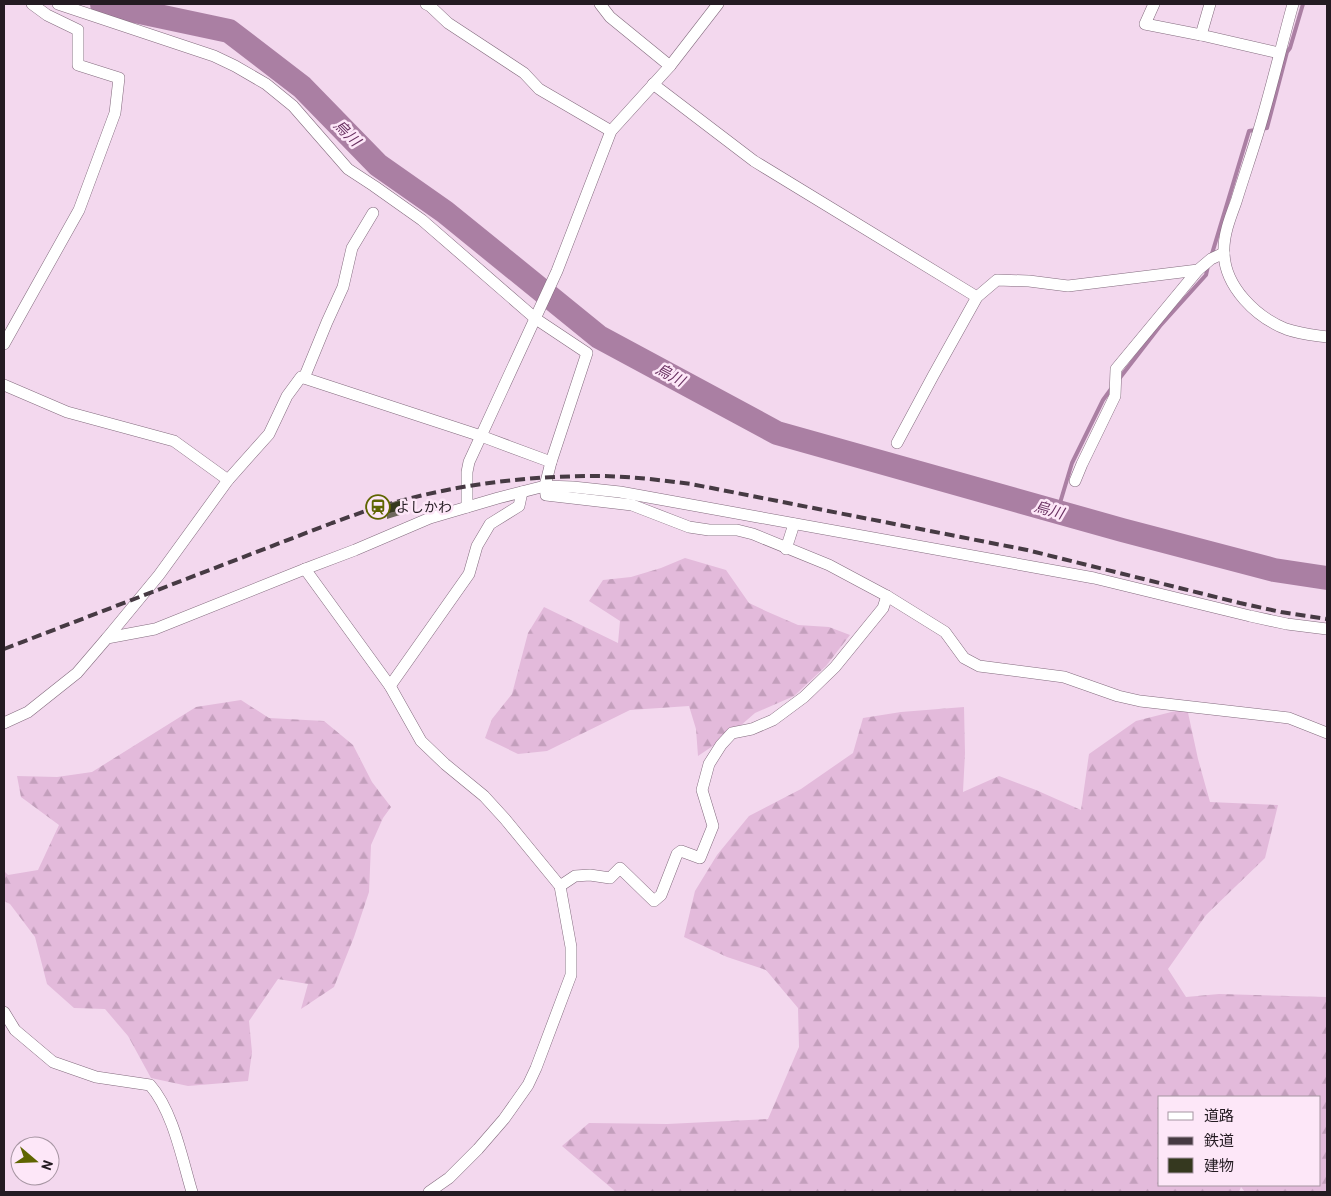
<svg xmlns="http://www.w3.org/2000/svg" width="1331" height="1196" viewBox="0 0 1331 1196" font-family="Barlow,'Noto Sans JP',sans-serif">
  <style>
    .forest { fill: url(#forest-firs); fill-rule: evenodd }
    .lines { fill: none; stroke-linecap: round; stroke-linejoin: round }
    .stream { stroke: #aa7fa3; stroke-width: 4 }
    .river { stroke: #aa7fa3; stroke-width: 24 }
    .minor-casing { stroke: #836b7e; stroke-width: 12 }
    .minor { stroke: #fff; stroke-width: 11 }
    .rail { stroke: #463a43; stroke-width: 4; stroke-dasharray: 10 5; stroke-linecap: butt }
    .shaded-wall { fill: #6e685d }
    .building { fill: #35381f; stroke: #6e685d }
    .labels { text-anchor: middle; stroke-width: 5; stroke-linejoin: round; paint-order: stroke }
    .poi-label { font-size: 14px; fill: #241b22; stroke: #fde7f8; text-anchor: start }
    .water-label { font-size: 15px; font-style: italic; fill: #693161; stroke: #fde7f8 }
  </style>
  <defs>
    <pattern id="forest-firs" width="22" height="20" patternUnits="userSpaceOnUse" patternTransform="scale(1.25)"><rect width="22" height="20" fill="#e3badb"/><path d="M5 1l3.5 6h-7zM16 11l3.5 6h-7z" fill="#c39fbc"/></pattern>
  </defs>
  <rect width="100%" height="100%" fill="#f3d8ee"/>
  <g class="forest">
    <path d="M685,558l41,12 23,33 19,9 30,13 31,2 21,8 -24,31 -32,30 -39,17 -23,20 -34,23 -2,-27 -7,-23 -59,4 -83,41 -29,3 -33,-16 7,-19 20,-25 16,-61 16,-26 74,36 2,-22 -31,-20 14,-21 28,-3 30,-9z"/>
    <path d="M241,700l28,18 55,3 29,24 19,37 19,25 -8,11 -12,27 -2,47 -15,45 -20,50 -33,22 7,-25 -30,-5 -29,42 3,31 -4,29 -60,5 -37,-8 -23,-42 -23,-27 -31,-1 -27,-24 -12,-47 -25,-33 -6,-3v-30l4,4 30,-5 21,-45 -38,-28 -4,-21 40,1 35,-5 104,-65z"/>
    <path d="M964,707l1,46 -2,39 36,-16 37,14 45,20 8,-56 47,-33 51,-13 11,51 12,43 68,3 -13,53 -59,57 -38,54 18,28 33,-3 108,3v195h-82l-4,-5 -2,5h-623l-54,-46 27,-23 78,1 101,-5 31,-72 -1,-39 -32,-38 -39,-13 -43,-20 11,-46 22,-36 32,-39 52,-27 52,-36 10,-35 38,-6zM1160,1097h160v88h-160z"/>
  </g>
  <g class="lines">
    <g class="stream">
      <path d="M1211,257l38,-126 18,-3 20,-76 3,-4 13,-44"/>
      <path d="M1119,379l41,-53 46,-51 2,-9"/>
      <path d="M1057,513l15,-50 31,-63 8,-11"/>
    </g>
    <path class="river" d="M102,4l127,27 73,56 76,78 67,47 154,125 178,96 345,97 152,40 53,8"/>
    <g class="minor-casing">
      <g id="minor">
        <path d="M58,4l156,52 21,10 31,18 27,22 55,63 26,17 48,34 114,99 51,34 -36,109 -6,24 1,9 86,10 57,22 20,3h28l16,4 76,31 58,31 58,36 19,26 15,8 85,11 54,19 22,5 149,17 38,15"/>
        <path d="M426,4l4,2 18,17 76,50 15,16 72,42"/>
        <path d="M600,4l10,13 60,49"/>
        <path d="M1154,4l-9,20 56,11"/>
        <path d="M1210,4l-9,31 78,18"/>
        <path d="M1293,4c-12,43 -22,86 -35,129 -7,23 -15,46 -22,69 -6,16 -13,34 -12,51 1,34 32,64 62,76 14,5 27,6 41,8"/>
        <path d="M653,84l101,77 223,136"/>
        <path d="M4,344l75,-134 36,-97 4,-35 -41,-13v-35l-31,-15 -15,-11"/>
        <path d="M304,378l23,-56 16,-35 9,-39 21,-35"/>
        <path d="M4,385l63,27 107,29 54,39"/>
        <path d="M897,443l36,-67 44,-79 20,-17 32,1 39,5 130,-16 13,-11 13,-6"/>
        <path d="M1075,481l7,-17 33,-68 1,-27 82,-99"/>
        <path d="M467,507v-35l2,-10 88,-191 54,-140 59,-65 48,-62"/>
        <path d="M786,549l8,-25"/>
        <path d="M305,569l85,117 31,55 24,23 39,32 21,23 55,67 11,61v28l-35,93 -8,17 -24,34 -26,30 -29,29 -20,14"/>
        <path d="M107,638l52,-63 69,-95 41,-46 18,-38 14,-19 180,59 70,26"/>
        <path d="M390,686l79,-112 8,-28 13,-22 29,-18 3,-14"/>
        <path d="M4,723l24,-11 49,-39 30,-35 48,-9 150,-60 50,-19 75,-32 68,-20 47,-12 28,1 47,5 474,86 156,38 37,8 40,5"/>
        <path d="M560,886l15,-10 15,-1 20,3 10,-10 34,33 7,-6 16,-41 4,-3 19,7 13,-32 -11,-36 7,-26 12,-19 11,-12 20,-4 21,-9 31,-23 31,-30 48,-59 4,-12"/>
        <path d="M4,1012l11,18 38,32 43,15 54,8c23,26 32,74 42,107"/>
      </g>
    </g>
    <use href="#minor" class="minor"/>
    <path class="rail" d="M4,649l328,-126c20,-7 40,-15 61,-20 66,-19 135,-27 203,-27 32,0 64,4 95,8l336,66 213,53 41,9 46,7"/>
  </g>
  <path class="shaded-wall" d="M403,510v4l-16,5v-5z"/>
  <path class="building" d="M401,500l2,10 -16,4 -2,-9z"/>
  <defs>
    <g id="station-ring" transform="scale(1.25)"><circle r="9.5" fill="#fde7f8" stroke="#5f6501" stroke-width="1.5"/><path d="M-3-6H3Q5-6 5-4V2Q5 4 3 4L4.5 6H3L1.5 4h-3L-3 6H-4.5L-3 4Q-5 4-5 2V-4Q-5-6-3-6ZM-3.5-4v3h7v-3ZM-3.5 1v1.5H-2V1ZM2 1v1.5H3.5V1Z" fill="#5f6501"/></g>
  </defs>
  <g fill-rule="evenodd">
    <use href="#station-ring" x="378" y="507"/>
  </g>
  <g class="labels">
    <g class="poi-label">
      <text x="396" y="512">よしかわ</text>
    </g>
    <g class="water-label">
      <text transform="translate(347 133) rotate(45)" y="5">烏川</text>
      <text transform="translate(670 375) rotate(28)" y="5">烏川</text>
      <text transform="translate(1049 510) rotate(16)" y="5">烏川</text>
    </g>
  </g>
  <rect width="1331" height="1196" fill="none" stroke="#241b22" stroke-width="10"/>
  <rect x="1158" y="1096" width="162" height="90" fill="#fde7f8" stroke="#a695a2"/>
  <rect x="1168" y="1112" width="25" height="8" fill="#ffffff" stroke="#a695a2"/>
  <text x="1204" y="1121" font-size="15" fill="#241b22">道路</text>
  <rect x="1168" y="1137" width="25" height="8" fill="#463a43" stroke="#a695a2"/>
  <text x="1204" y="1146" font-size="15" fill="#241b22">鉄道</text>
  <rect x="1168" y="1158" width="25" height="15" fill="#35381f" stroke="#a695a2"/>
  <text x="1204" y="1171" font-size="15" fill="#241b22">建物</text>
  <g transform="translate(35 1161) rotate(109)"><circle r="24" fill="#fde7f8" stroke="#a695a2"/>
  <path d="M0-4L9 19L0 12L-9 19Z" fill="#5f6501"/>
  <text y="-8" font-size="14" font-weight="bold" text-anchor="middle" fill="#241b22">N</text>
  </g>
</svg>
